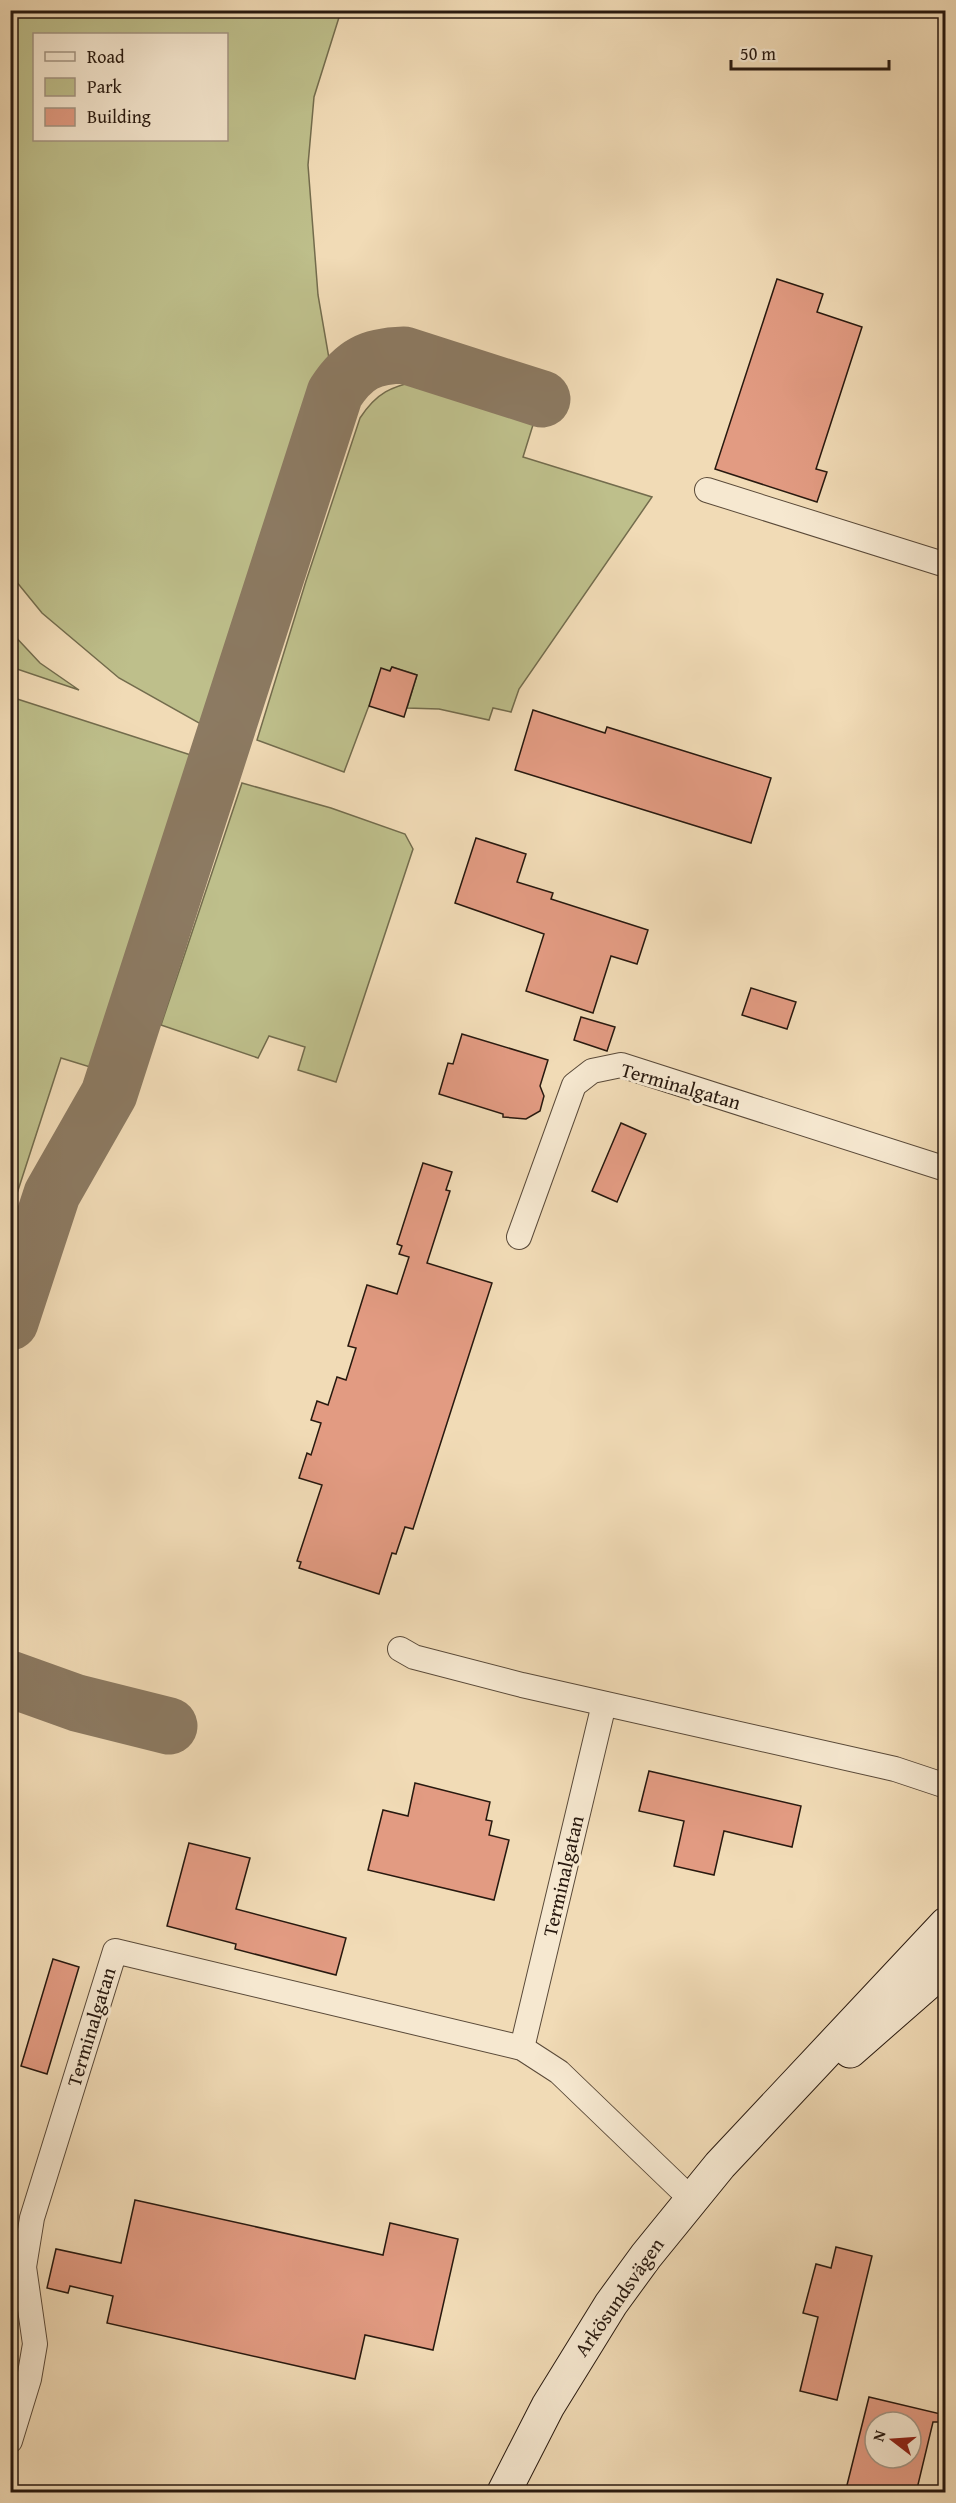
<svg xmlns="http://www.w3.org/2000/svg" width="956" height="2503" viewBox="0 0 956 2503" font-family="'Gentium Book Plus',serif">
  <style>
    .green { fill: #bebf8b; stroke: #736c4d; stroke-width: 1.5; fill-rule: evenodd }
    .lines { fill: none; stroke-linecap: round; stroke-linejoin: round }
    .taxiway { stroke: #8c7a62; stroke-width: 57 }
    .building { fill: #e29b82; stroke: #28190f; stroke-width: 1.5; fill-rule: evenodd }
    .minor-casing { stroke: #5a4a39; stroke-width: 26 }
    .secondary-casing { stroke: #28190f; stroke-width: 35 }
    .minor { stroke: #f6e8d0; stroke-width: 24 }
    .secondary { stroke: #f6e8d0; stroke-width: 33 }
    .labels { text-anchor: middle; stroke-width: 6; stroke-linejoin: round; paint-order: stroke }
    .street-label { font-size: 20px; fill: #28190f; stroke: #f6e8d0 }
  </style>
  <rect width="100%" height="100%" fill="#f1dbb6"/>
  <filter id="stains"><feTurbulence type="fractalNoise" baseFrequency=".00333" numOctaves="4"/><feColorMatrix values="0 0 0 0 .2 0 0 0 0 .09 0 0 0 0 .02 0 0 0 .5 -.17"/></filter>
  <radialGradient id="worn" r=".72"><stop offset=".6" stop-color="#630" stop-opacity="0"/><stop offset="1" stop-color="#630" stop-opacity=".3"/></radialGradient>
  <g class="green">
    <path d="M10,11h331l-27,86 -6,68 10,130 17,98 -15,-4 -114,338 -87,-49 -77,-65 -31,-38zM34,34h192v106h-192z"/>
    <path d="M420,380h17l100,32 -14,45 129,40 -133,192 -8,23 -18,-4 -4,12 -50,-11 -32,-1 10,-33 -25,-8 -24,41 -24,64 -87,-32 49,-159 54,-163c17,-26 31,-31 60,-38z"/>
    <path d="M11,632l29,31 39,27 -68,-23z"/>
    <path d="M11,697l186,60 -102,307 -5,3 -29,-9 -50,154z"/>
    <path d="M242,783l89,25 74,26 8,15 -77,233 -38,-12 7,-23 -36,-11 -11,22 -97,-33z"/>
  </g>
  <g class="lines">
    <g class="taxiway">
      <path d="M10,1322l42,-128 57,-100 226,-701c19,-29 35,-37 69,-38l138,44"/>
      <path d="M10,1679l67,24 92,23"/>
    </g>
  </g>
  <g class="building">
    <path d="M777,279l46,15 -6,18 45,15 -46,142 11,3 -10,30 -102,-33z"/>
    <path d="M392,667l25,8 -13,42 -35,-11 12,-38 9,3z"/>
    <path d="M533,710l72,23 2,-6 164,51 -20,65 -236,-73z"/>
    <path d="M476,838l50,16 -9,28 36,11 -2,6 97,31 -11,34 -26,-8 -18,57 -67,-22 18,-57 -89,-31z"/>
    <path d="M751,988l45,14 -9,27 -45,-14z"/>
    <path d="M581,1017l34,10 -8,24 -33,-11z"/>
    <path d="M462,1034l86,26 -8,26 4,10 -4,15 -14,8 -23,-2v-3l-64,-20 9,-31 5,1z"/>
    <path d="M621,1123l25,11 -29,68 -25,-11z"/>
    <path d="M423,1163l29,9 -6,18 4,1 -23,72 65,20 -79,246 -8,-2 -9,27 -4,-1 -13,41 -80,-26 2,-6 -4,-1 25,-76 -23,-7 8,-25 4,2 10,-32 -10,-3 6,-19 11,4 9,-28 9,3 10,-32 -8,-2 19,-61 30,9 12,-37 -10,-3 3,-8 -5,-2z"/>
    <path d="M649,1771l152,35 -9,41 -68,-16 -10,44 -40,-9 10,-45 -45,-10z"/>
    <path d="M415,1783l75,19 -4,18 6,1 -3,14 20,5 -15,60 -126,-30 15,-60 25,6z"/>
    <path d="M189,1843l61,15 -14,51 110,29 -10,37 -101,-26 1,-5 -69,-18z"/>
    <path d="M53,1959l26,8 -32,107 -26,-8z"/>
    <path d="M135,2200l248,55 7,-32 68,16 -25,111 -68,-15 -10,44 -248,-56 6,-27 -43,-10 -2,7 -21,-5 9,-39 65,14z"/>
    <path d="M836,2247l36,9 -35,144 -37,-9 18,-74 -15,-4 13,-49 15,4z"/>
    <path d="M869,2397l76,18v7h-12l-17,71h-56l-14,-4zM875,2422h36v36h-36z"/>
  </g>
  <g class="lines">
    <g class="minor-casing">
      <g id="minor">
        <path d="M707,490l239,75"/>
        <path d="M519,1237l55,-152 18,-14 29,-6 325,104"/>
        <path d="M400,1649l14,8 108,28 373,84 51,17"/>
        <path d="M522,2048l82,-344"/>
        <path d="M10,2441l19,-62 6,-35 -11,-77 8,-49 83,-267 407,97 37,24 132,127"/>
      </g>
    </g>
    <g class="secondary-casing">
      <g id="secondary">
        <path d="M850,2051l96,-84"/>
        <path d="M504,2492l44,-86 63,-102 35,-48 74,-91 226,-241"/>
      </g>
    </g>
    <use href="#minor" class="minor"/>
    <use href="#secondary" class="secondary"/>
  </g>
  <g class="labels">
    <g class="street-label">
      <text transform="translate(681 1086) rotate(16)" y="7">Terminalgatan</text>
      <text transform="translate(563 1876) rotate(-77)" y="7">Terminalgatan</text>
      <text transform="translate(91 2027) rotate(-73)" y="7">Terminalgatan</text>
      <text transform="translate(619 2297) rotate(-55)" y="7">Arkösundsvägen</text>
    </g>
  </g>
  <rect width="956" height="2503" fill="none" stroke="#f1dbb6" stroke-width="36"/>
  <rect x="12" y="12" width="932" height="2479" fill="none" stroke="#28190f" stroke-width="3"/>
  <rect x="18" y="18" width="920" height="2467" fill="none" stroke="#28190f" stroke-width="1.5"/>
  <rect x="33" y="33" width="195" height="108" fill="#f6e8d0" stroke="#a49583" stroke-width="1.5"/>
  <rect x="45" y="52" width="30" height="9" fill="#f6e8d0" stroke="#a49583" stroke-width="1.5"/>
  <text x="87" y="63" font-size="18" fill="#28190f">Road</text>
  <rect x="45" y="78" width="30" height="18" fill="#bebf8b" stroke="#a49583" stroke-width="1.5"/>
  <text x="87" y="93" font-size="18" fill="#28190f">Park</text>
  <rect x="45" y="108" width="30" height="18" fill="#e29b82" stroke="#a49583" stroke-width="1.5"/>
  <text x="87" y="123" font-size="18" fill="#28190f">Building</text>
  <g transform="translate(893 2440) rotate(287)"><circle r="28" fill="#f6e8d0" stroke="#a49583" stroke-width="1.5"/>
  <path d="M0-4.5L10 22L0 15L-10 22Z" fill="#8f2418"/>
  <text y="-9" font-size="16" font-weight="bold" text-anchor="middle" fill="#28190f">N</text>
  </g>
  <path d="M731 60v9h158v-9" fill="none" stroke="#28190f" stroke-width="3"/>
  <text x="740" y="60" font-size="18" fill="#28190f" stroke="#f6e8d0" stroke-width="4.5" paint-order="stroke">50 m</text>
  <rect width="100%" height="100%" filter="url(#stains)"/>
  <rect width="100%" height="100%" fill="url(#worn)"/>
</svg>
